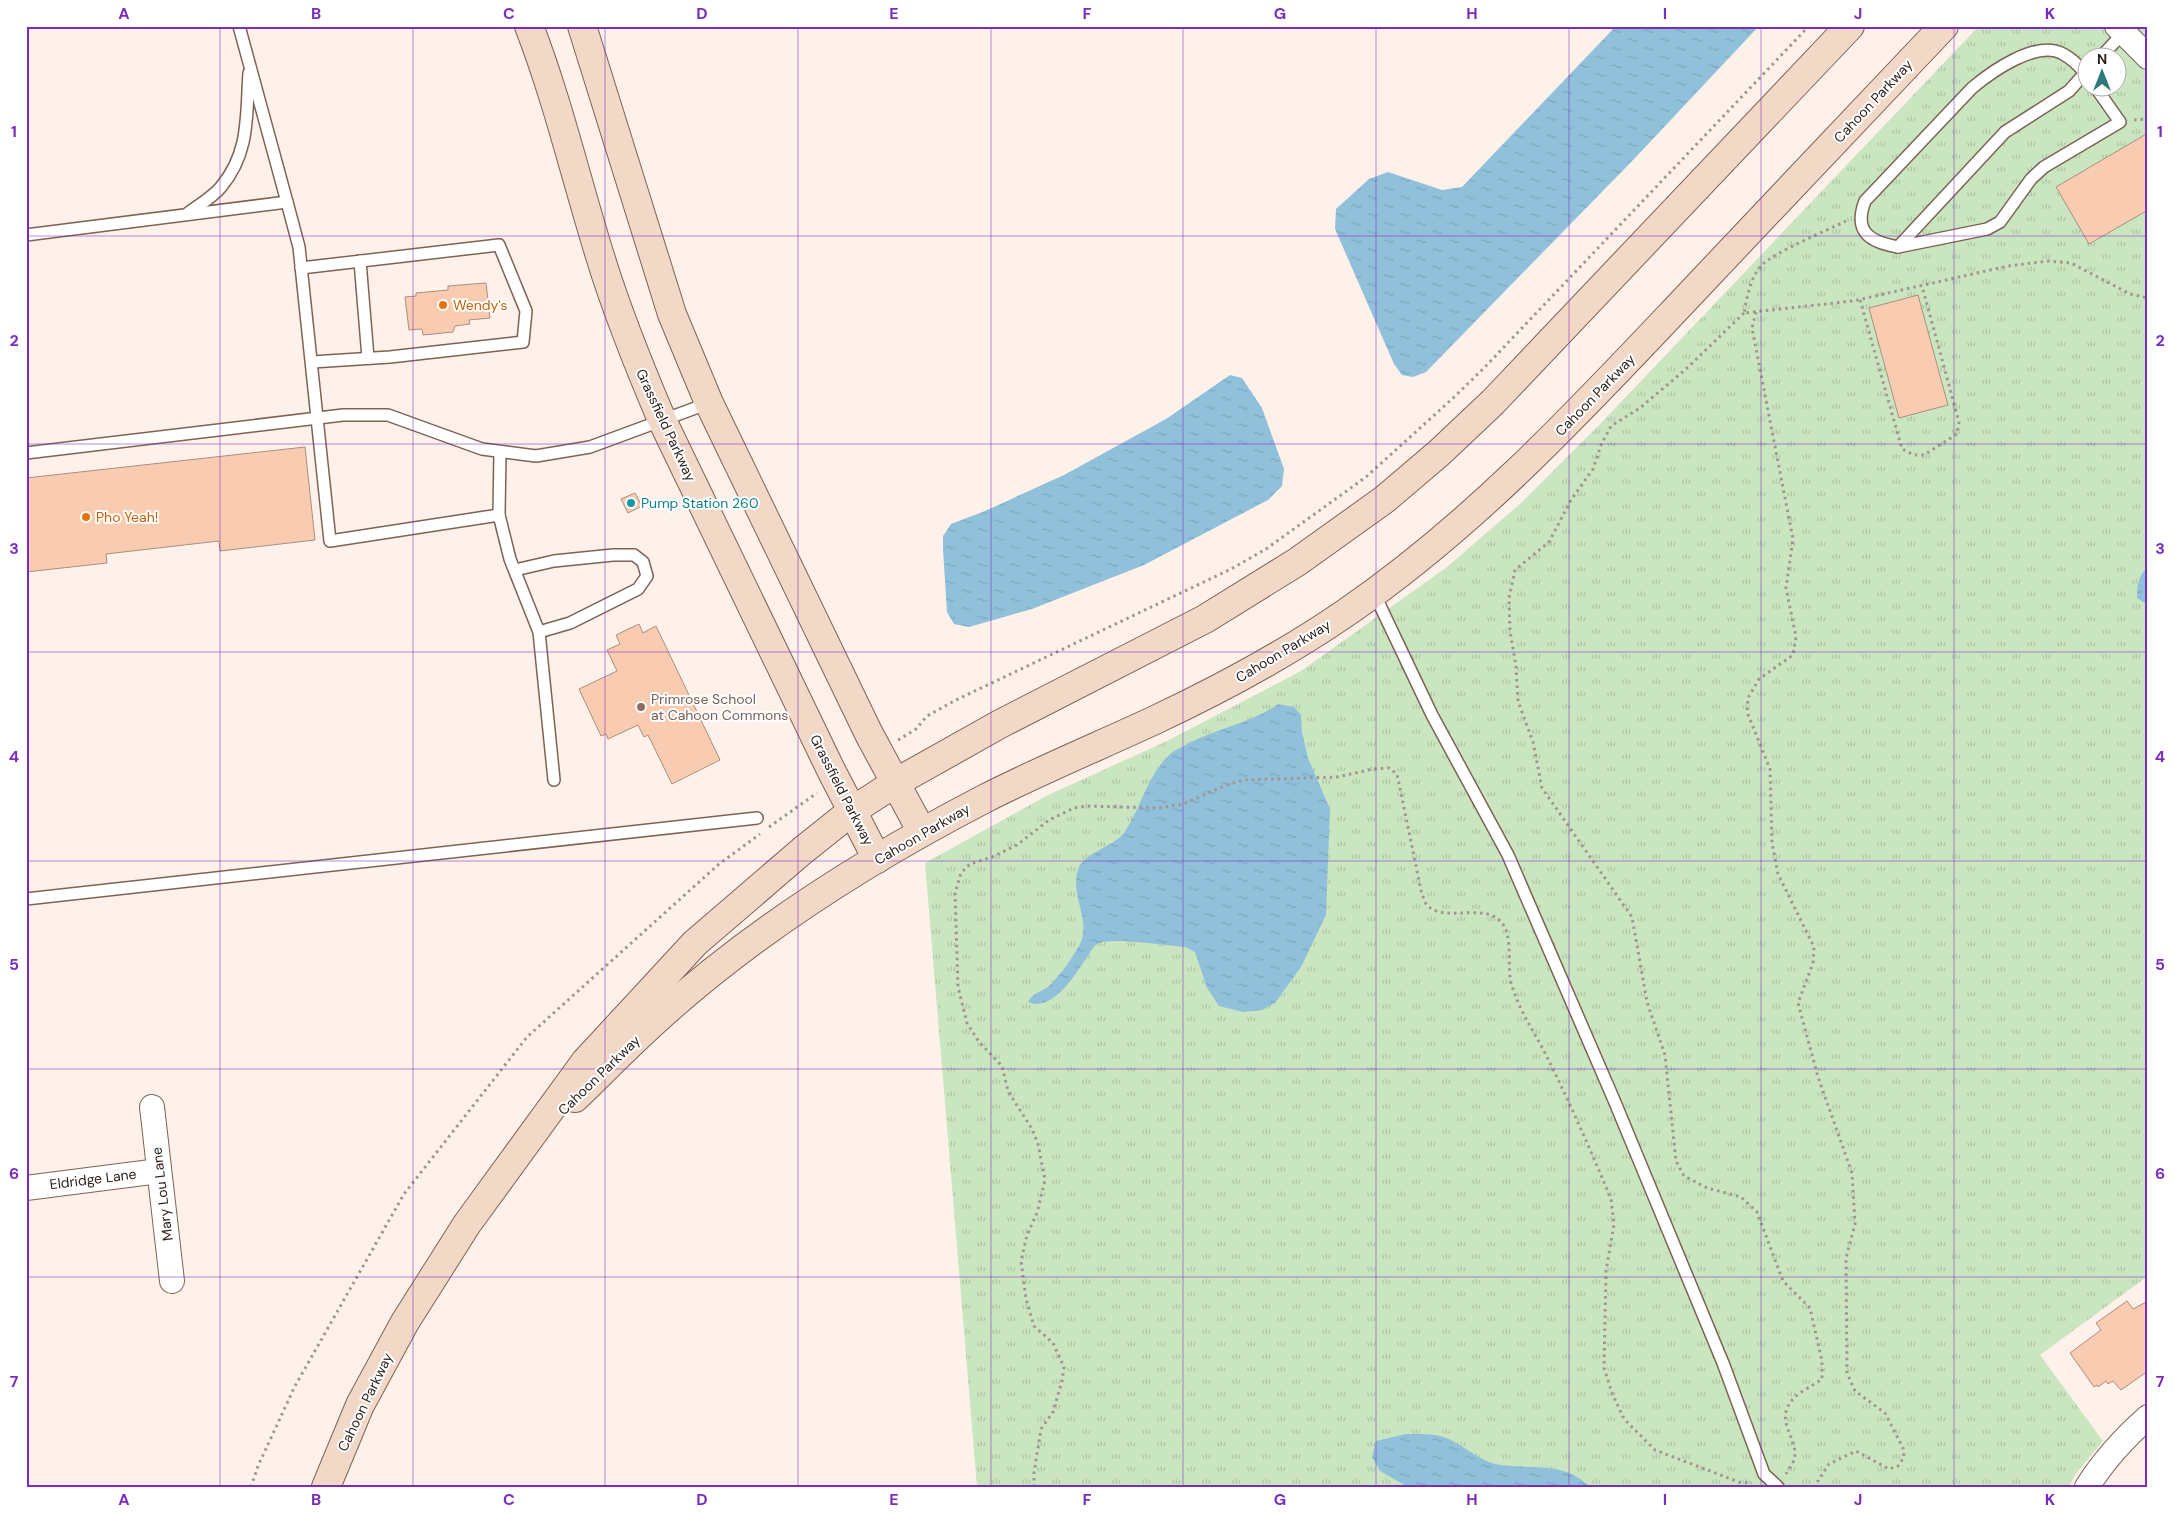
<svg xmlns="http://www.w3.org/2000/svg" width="2174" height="1513" viewBox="0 0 2174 1513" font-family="'DM Sans',sans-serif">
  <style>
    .grass { fill: url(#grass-tufts); fill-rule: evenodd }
    .water { fill: url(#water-ripples) }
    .building { fill: #f9ccb1; stroke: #aa8e7e }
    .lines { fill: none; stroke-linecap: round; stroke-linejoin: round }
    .lane-casing { stroke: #7d6354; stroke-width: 14 }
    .street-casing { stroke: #7d6354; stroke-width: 26 }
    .secondary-casing { stroke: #7d6354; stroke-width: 30 }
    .path { stroke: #a1958e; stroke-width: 3; stroke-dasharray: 2.5 4; stroke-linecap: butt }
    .lane { stroke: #fff; stroke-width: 11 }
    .street { stroke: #fff; stroke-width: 24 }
    .secondary { stroke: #f2d8c6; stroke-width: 28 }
    .grid { fill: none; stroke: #7b2cbf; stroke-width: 1; stroke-opacity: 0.55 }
    .food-dot { fill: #e8710a; stroke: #fff; stroke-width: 2 }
    .culture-dot { fill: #0f9aa8; stroke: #fff; stroke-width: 2 }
    .education-dot { fill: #8d6e63; stroke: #fff; stroke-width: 2 }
    .labels { text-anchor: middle; stroke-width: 4; stroke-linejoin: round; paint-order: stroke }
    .street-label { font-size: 14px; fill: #2d221c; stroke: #fff }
    .food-label { font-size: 14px; fill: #c56008; stroke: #fff; text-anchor: start }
    .culture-label { font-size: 14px; fill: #0d838f; stroke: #fff; text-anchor: start }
    .education-label { font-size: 14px; fill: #785e54; stroke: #fff; text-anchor: start }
    .neatline { fill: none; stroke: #7b2cbf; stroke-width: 2 }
    .grid-label { font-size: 16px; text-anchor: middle; font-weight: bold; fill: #7b2cbf }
  </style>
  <defs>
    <pattern id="grass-tufts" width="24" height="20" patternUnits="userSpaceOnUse" patternTransform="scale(1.25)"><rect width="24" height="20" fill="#cae6c1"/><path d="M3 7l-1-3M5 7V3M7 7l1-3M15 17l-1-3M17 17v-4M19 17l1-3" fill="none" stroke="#aec5a5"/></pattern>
    <pattern id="water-ripples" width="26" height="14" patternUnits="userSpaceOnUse" patternTransform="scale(1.25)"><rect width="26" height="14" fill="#91c0db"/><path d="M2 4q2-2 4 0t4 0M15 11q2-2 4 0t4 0" fill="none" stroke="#7da5bb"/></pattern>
  </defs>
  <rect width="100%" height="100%" fill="#fef1ea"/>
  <path class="grass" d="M1979,26h169v1250l-108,79 63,86 -28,34 -6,12h-1092l-52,-624 123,-68 117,-53 136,-71 146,-104 74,-64 80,-80zM2086,58h30v30h-30z"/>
  <g class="water">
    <path d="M1616,26h143l-124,132 -209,214 -13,5 -11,-2 -8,-11 -59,-135 1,-20 33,-30 19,-7 54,18 20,-3z"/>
    <path d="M1230,375l12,3 20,30 22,61 -2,17 -14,14 -124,65 -112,44 -63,18 -15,-3 -7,-12 -4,-63v-13l8,-12 34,-13 79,-36 102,-56z"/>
    <path d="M2148,567v38l-11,-7c0,-11 1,-24 11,-31z"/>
    <path d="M1278,704l16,3 7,8 1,17 6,26 22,51 -4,106 -25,52 -26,36 -13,7 -19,2 -24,-6 -12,-18 -12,-36 -10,-5c-17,-1 -75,-11 -88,-3 -4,2 -7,9 -9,12 -12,17 -35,57 -60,46 3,-9 17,-11 23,-18 10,-10 22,-27 29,-40 12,-24 -12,-51 -1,-77 7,-14 36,-22 45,-34 17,-25 23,-57 45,-78 5,-5 14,-8 20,-12 29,-15 62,-20 89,-39z"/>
    <path d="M1406,1434c16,0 31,-1 45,6 15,8 29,20 44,24 34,7 67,-5 95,23h-182l-28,-16 -8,-14 4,-16z"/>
  </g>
  <g class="building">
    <path d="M2148,133v77l-59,34 -33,-57z"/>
    <path d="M486,283l4,35 -21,2 1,4 -15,2 -2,6 -30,3 -1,-6 -13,1 -4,-33 11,-1v-3l32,-3v-4z"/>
    <path d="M1918,295l30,110 -49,13 -30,-110z"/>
    <path d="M305,447l10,93 -95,11 -1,-10 -113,13 1,9 -81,9v-94z"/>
    <path d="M635,493l7,13 -14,7 -7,-14z"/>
    <path d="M639,624l4,9 13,-7 64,134 -48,24 -24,-49 -4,2 -6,-12 -30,14 -2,-5 -5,2 -22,-47 38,-18 -10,-21 13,-6 -4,-9z"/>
    <path d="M2127,1301l6,8 15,-8v70l-27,19 -8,-9 -5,3 -2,-3 -8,6 -1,-2 -3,2 -24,-34 31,-23 -5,-7z"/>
  </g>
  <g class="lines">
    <g class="lane-casing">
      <g id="lane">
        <path d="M2100,58l25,-27"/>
        <path d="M2086,72l-17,19 -64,41 -107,115 89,-18 13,-7 31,-43 13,-12 76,-45 -24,-34"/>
        <path d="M287,202l12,45 31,294 169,-26 1,-63"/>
        <path d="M187,214c10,-8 25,-16 34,-27 29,-35 25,-71 28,-114"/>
        <path d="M26,235l261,-33 -48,-176"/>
        <path d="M1898,247c-28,-5 -45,-15 -33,-46l107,-113c19,-16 65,-49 91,-34 8,4 17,13 23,20"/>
        <path d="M360,261l8,97"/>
        <path d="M301,268l198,-23 27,66 -3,31 -133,15 -78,5"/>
        <path d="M26,453l317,-38h45l94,34 54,7 54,-9 119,-44"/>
        <path d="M499,515l11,44 29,73 15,148"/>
        <path d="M515,570l39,-9 59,-6h21l9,7 4,14 -9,13 -68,34 -31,9"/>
        <path d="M1374,593l58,122 76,140 106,245 109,263 41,111 14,13"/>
        <path d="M26,899l731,-81"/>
      </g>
    </g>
    <g class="street-casing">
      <g id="street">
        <path d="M2117,26l31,31"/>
        <path d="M152,1107l20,174"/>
        <path d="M26,1188l133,-17"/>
        <path d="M2087,1487c17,-27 37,-49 61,-70"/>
      </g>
    </g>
    <g class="secondary-casing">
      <g id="secondary">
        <path d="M529,26c29,75 47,153 71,230 17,56 39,110 62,164l169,350 46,89"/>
        <path d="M582,26l90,288 37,89 160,331 53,98"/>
        <path d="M575,1098c27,-26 54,-54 82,-79 98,-89 213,-161 329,-221 55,-28 113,-52 169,-78 66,-31 131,-66 192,-108 125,-86 226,-194 330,-304 89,-94 177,-188 267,-282"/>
        <path d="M326,1487l34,-82 45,-83 62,-98 118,-162 110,-119 107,-92 50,-40 43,-28 105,-59 205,-105 92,-57 88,-63 54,-46 54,-51 357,-376"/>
      </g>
    </g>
    <g class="path">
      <path d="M2134,120l14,-1"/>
      <path d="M1846,221c-20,10 -72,31 -85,45 -11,12 -14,32 -17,47l109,-12 155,-35 41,-5 22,2 59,31 18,4"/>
      <path d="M1860,300l42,149 12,6h10l33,-21 2,-12 -37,-136"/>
      <path d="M1756,312l-4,16 41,211 -7,49 10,49 -3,18 -34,24 -11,19 -1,14 23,57 2,74 6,31 36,73 -1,16 -15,40 20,74 34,96 3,51 -9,34 1,115 8,18 30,22 18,35 1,9 -6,9 -9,3 -33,-18 -27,13 -15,23"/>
      <path d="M1744,313l-58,56 -46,39 -29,18 -10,19 -8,24 -22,31 -22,42 -34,28 -6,28 1,33 6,35 2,35 15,41 9,46 90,129 15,85 18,53 11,106 8,15 23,12 34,9 16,15 26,69 27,27 12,53v18c-8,6 -21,12 -28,19 -22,23 6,40 0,62 -2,5 -6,10 -8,14"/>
      <path d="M898,740l18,-11 11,-13 29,-16 275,-131 35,-20 100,-72 86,-78 32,-31 325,-342"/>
      <path d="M769,827l48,-34"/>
      <path d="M251,1487l7,-21 37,-80 109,-192 123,-157 192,-173 41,-30"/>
      <path d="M1034,1487v-14l7,-44 12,-17 9,-31 2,-14 -11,-24 -19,-17 -8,-27 -5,-38 6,-26 10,-22 8,-33 -7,-36 -6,-15 -24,-38 -6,-25 -23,-24 -12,-19 -9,-36 -3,-94 6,-20 9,-9 22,-7 25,-12 32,-25 25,-12 11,-2 74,2 24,-4 46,-20 16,-4 92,-3 36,-8 16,-1 8,6 25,121c2,3 3,8 5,10 18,19 57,-4 75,18 12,15 4,46 10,63 8,26 23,47 35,71 23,46 44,94 64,142l3,25 -8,47 -2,97 8,25 12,26 31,31 84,32 13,1"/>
    </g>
    <use href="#lane" class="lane"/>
    <use href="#street" class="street"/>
    <use href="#secondary" class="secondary"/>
  </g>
  <path class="grid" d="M220,26v1461M413,26v1461M605,26v1461M798,26v1461M991,26v1461M1183,26v1461M1376,26v1461M1569,26v1461M1761,26v1461M1954,26v1461M26,236h2122M26,444h2122M26,652h2122M26,861h2122M26,1069h2122M26,1277h2122"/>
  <g class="food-dot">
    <circle cx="443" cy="305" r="5"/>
    <circle cx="86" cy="517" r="5"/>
  </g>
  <circle class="culture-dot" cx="631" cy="503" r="5"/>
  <circle class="education-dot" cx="641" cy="707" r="5"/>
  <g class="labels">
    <g class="street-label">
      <text transform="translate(1873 101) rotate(-47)" y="5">Cahoon Parkway</text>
      <text transform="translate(1595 395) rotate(-46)" y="5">Cahoon Parkway</text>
      <text transform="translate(666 425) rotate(65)" y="5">Grassfield Parkway</text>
      <text transform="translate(1283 651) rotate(-31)" y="5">Cahoon Parkway</text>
      <text transform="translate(842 790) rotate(63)" y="5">Grassfield Parkway</text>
      <text transform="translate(922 834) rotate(-30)" y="5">Cahoon Parkway</text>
      <text transform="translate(599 1075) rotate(-44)" y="5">Cahoon Parkway</text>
      <text transform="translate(93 1179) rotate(-7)" y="5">Eldridge Lane</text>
      <text transform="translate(162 1194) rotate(-97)" y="5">Mary Lou Lane</text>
      <text transform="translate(365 1402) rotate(-64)" y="5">Cahoon Parkway</text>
    </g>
    <g class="food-label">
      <text x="453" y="310">Wendy's</text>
      <text x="96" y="522">Pho Yeah!</text>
    </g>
    <g class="culture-label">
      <text x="641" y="508">Pump Station 260</text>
    </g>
    <g class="education-label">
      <text x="651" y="704">Primrose School<tspan x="651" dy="16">at Cahoon Commons</tspan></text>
    </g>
  </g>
  <rect width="2174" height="1513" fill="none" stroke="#ffffff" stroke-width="55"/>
  <g transform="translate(2102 72)"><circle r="24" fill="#ffffff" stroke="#aba7a4"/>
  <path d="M0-4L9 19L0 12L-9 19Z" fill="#2f797c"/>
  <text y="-8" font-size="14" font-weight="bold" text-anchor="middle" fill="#2d221c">N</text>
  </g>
  <rect x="28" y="28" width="2118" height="1458" class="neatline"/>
  <g class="grid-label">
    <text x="124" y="19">A</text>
    <text x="316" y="19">B</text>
    <text x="509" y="19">C</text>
    <text x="702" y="19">D</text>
    <text x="894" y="19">E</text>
    <text x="1087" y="19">F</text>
    <text x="1280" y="19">G</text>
    <text x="1472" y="19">H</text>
    <text x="1665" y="19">I</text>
    <text x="1858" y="19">J</text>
    <text x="2050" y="19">K</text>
    <text x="14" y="137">1</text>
    <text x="2160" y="137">1</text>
    <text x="14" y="346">2</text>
    <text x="2160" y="346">2</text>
    <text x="14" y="554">3</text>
    <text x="2160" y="554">3</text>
    <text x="14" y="762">4</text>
    <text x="2160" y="762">4</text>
    <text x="14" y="970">5</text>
    <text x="2160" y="970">5</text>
    <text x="14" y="1179">6</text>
    <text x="2160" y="1179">6</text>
    <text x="14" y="1387">7</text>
    <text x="2160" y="1387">7</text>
    <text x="124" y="1505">A</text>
    <text x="316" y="1505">B</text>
    <text x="509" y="1505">C</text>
    <text x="702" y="1505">D</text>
    <text x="894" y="1505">E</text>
    <text x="1087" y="1505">F</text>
    <text x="1280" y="1505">G</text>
    <text x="1472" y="1505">H</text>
    <text x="1665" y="1505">I</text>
    <text x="1858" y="1505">J</text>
    <text x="2050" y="1505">K</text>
  </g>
</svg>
